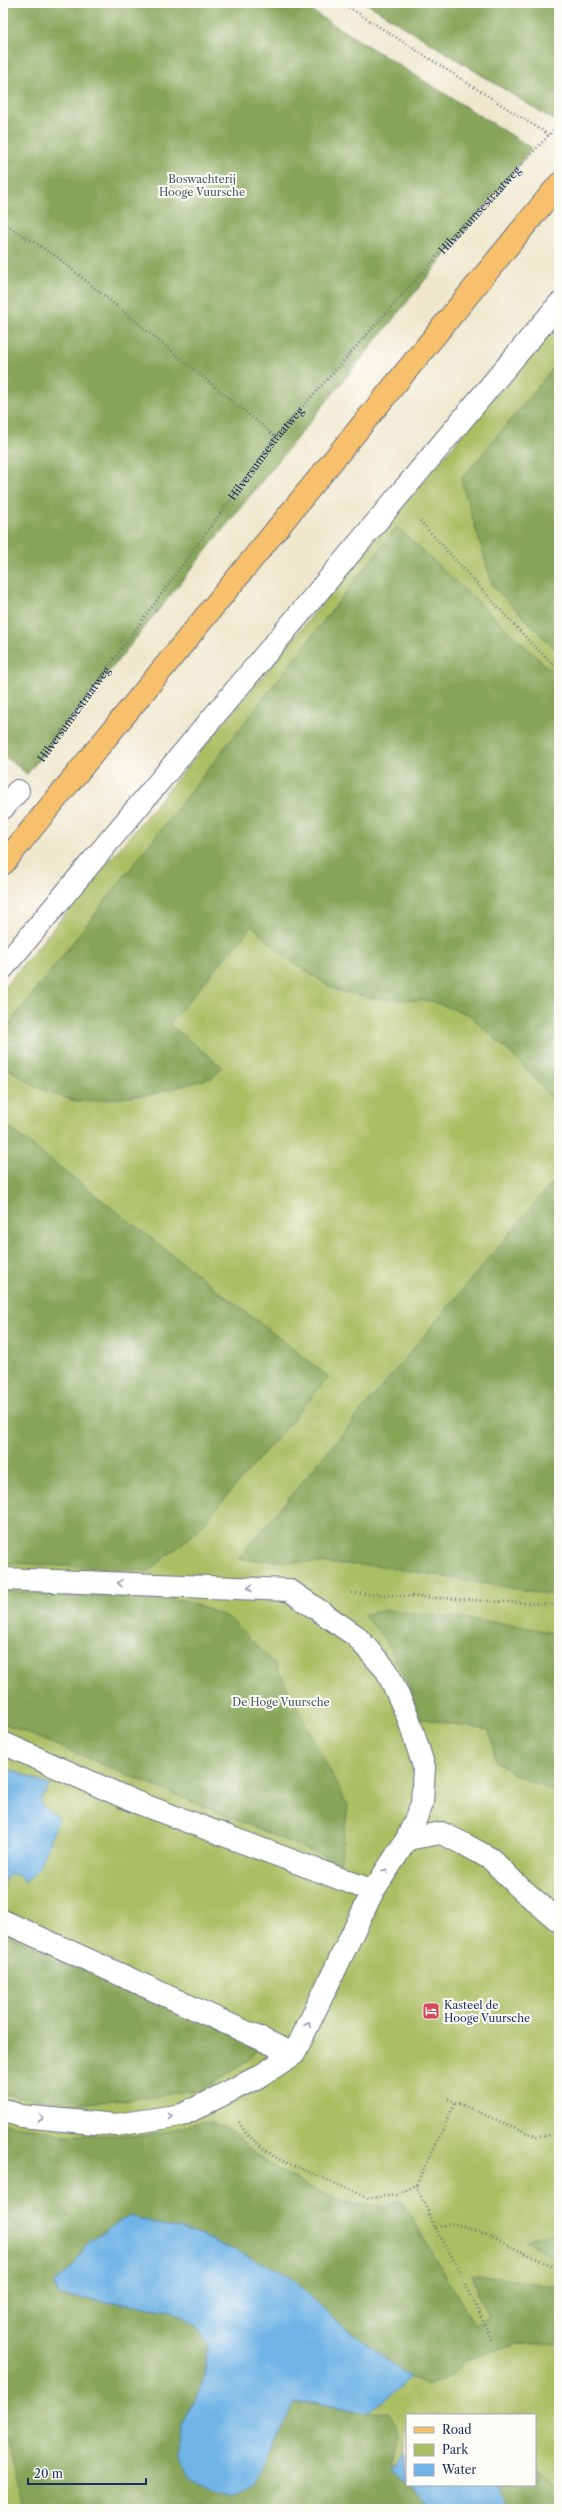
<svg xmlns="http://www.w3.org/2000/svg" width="562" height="2512" viewBox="0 0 562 2512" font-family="'Libre Caslon Text',serif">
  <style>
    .green { fill: #aabe62; stroke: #627660; fill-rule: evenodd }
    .forest { fill: #87a558; stroke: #516a5b }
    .water { fill: #6fb4e6; stroke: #4572a2 }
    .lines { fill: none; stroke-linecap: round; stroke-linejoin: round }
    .minor-casing { stroke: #657085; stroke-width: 24 }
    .major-casing { stroke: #657085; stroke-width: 24 }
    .path { stroke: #657085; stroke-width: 2.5; stroke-dasharray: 1 3; stroke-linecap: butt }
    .minor { stroke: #fff; stroke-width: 22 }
    .major { stroke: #f7c06c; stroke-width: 22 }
    .oneway { stroke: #8d97ae }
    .labels { text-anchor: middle; stroke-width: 4; stroke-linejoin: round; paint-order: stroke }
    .park-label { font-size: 11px; fill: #465a5f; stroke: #fdfcf7 }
    .street-label { font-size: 11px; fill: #1b2f5e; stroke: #fdfcf7 }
    .poi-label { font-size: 11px; fill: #1b2f5e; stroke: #fdfcf7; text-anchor: start }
  </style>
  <rect width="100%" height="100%" fill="#fdfcf7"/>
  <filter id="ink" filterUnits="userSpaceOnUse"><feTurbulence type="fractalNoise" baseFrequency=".025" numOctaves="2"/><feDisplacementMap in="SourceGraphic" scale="8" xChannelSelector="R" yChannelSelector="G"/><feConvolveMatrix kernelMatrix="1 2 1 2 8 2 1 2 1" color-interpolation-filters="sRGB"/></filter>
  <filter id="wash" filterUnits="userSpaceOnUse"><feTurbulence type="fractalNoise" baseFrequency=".012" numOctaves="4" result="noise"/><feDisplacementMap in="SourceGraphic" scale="16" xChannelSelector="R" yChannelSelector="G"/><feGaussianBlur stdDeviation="0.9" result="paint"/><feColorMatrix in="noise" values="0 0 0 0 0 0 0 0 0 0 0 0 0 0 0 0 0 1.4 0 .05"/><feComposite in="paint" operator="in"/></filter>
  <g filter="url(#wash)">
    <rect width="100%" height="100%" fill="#efe8cd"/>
    <path class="green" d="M559,318v2191h-556v-1520zM407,2415h128v70h-128z"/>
    <g class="forest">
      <path d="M3,3h296l233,145 -291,359 -214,267 -24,-19z"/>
      <path d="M366,3h193v113l-4,5z"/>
      <path d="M559,361v292l-66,-67 -32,-106z"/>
      <path d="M397,527l162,151v429l-37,-43 -52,-49 -39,-14 -58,-3 -38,-8 -44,-29 -39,-35 -83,98 53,43 -9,10 -64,18 -72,7 -41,-15 -33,-22v-33z"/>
      <path d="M3,1123l326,254 -134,156 -47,38 -145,-9z"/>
      <path d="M559,1174v422l-178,-30 -143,-7z"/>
      <path d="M3,1591l181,9 45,18 46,46 73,142 -8,57 -337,-140z"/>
      <path d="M386,1610l123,14 50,10v160l-43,-19 -20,-14 -7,-31 -70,-12 -11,-34 -23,-46 -22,-23z"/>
      <path d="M3,1932l257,114 -8,11 -48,32 -79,11 -54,4 -68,-10z"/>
      <path d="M202,2122c6,1 15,1 21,4 14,6 25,23 37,31 36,25 97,63 141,43l73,124 14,-7 -17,-43 88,13v58l-42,-2 -51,17 -14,15 -26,11 -15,-8 -84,-65 -38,-38 -89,-40 -112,6 -15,26 -19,17 4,11 114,16 24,13 12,20 -5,40 -22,42 72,56 41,-79c33,-2 61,12 94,9l13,24 -6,32 12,14v3h3l20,24h-406l-21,-79v-307l60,12 85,1z"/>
      <path d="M559,2232v30l-34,-22z"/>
      <path d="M535,2473l24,26v10h-49l-15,-24h40z"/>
    </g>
    <g class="water">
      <path d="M3,1766l47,20 -9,12v7l18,13 -21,51 -12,13 -8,-7h-9l-6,7z"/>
      <path d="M130,2216l70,19 89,40 38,38 84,65 -43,35 -55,-11 -19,1 -41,79 -20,15 -20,-3 -25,-14 -8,-20 1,-34 22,-42 5,-40 -12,-20 -24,-13 -114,-16 -4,-11 19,-17 15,-26z"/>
      <path d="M407,2452v30l-12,-14z"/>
      <path d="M410,2485h85l15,24h-80z"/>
    </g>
  </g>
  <g filter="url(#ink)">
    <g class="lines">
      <g class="minor-casing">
        <g id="minor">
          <path d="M3,808l15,-17"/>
          <path d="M3,968l556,-664"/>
          <path d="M3,1579l286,11 67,46 31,35 21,46 16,50 -2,37 -15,35 -34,52 -79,163 -34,22 -78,39 -66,10 -95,-9 -18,-6"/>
          <path d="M3,1743l130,58 240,90"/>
          <path d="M407,1839l34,-6 23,11 27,15 28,28 40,34"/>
          <path d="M3,1921l291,133"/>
        </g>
      </g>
      <g class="major-casing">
        <path id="major" d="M3,864l556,-680"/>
      </g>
      <g class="path">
        <path d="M342,3l207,132"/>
        <path d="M3,223l53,33 220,181"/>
        <path d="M420,521l108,119 31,30"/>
        <path id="s1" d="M36,766l240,-329 141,-159 142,-154"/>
        <path d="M352,1593l207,12"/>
        <path d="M448,2099l89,38 22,-3"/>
        <path d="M239,2122l8,13 27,22 95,41 28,-3 19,-10 40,-83"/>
        <path d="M416,2185l19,43 18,-5 29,10 77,36"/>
        <path d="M435,2228l25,43 32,70"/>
      </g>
      <use href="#minor" class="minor"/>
      <use href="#major" class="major"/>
    </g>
    <defs><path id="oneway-chevron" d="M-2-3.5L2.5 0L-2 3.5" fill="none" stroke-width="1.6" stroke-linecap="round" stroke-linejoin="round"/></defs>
    <g class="oneway">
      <use href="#oneway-chevron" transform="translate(120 1583) rotate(-178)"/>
      <use href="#oneway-chevron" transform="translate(250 1588) rotate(-178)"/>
      <use href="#oneway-chevron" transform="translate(386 1871) rotate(-56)"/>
      <use href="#oneway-chevron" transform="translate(308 2024) rotate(-64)"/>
      <use href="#oneway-chevron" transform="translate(170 2116) rotate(-9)"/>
      <use href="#oneway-chevron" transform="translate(41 2118) rotate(6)"/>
    </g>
  </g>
  <defs>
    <g id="hotel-square" transform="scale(0.9)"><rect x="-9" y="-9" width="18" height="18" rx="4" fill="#d1495b" stroke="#fdfcf7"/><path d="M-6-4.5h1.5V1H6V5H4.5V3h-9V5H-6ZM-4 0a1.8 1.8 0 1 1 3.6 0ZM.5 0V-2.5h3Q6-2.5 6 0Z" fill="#fff"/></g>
  </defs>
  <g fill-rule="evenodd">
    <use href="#hotel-square" x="431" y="2011"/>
  </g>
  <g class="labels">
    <g class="park-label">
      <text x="202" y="183">Boswachterij<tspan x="202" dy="13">Hooge Vuursche</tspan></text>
      <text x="281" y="1706">De Hoge Vuursche</text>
    </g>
    <g class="street-label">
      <text dy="4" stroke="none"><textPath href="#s1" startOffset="712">Hilversumsestraatweg</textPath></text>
      <text dy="4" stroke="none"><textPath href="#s1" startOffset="388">Hilversumsestraatweg</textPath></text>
      <text dy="4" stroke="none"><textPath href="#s1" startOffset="64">Hilversumsestraatweg</textPath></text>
    </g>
    <g class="poi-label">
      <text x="444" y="2009">Kasteel de<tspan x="444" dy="13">Hooge Vuursche</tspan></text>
    </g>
  </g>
  <rect width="562" height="2512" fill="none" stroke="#fdfcf7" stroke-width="16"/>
  <rect x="406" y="2414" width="130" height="72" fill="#fdfcf7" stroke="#a3aaba"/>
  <rect x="414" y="2427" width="20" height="6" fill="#f7c06c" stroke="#a3aaba"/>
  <text x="442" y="2434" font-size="12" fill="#1b2f5e">Road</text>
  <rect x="414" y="2444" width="20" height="12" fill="#aabe62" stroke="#a3aaba"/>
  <text x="442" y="2454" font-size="12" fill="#1b2f5e">Park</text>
  <rect x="414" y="2464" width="20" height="12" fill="#6fb4e6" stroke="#a3aaba"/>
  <text x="442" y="2474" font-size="12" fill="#1b2f5e">Water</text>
  <path d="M28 2478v6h118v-6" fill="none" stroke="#1b2f5e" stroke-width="2"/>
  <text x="34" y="2478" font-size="12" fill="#1b2f5e" stroke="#fdfcf7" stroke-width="3" paint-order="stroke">20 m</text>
</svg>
